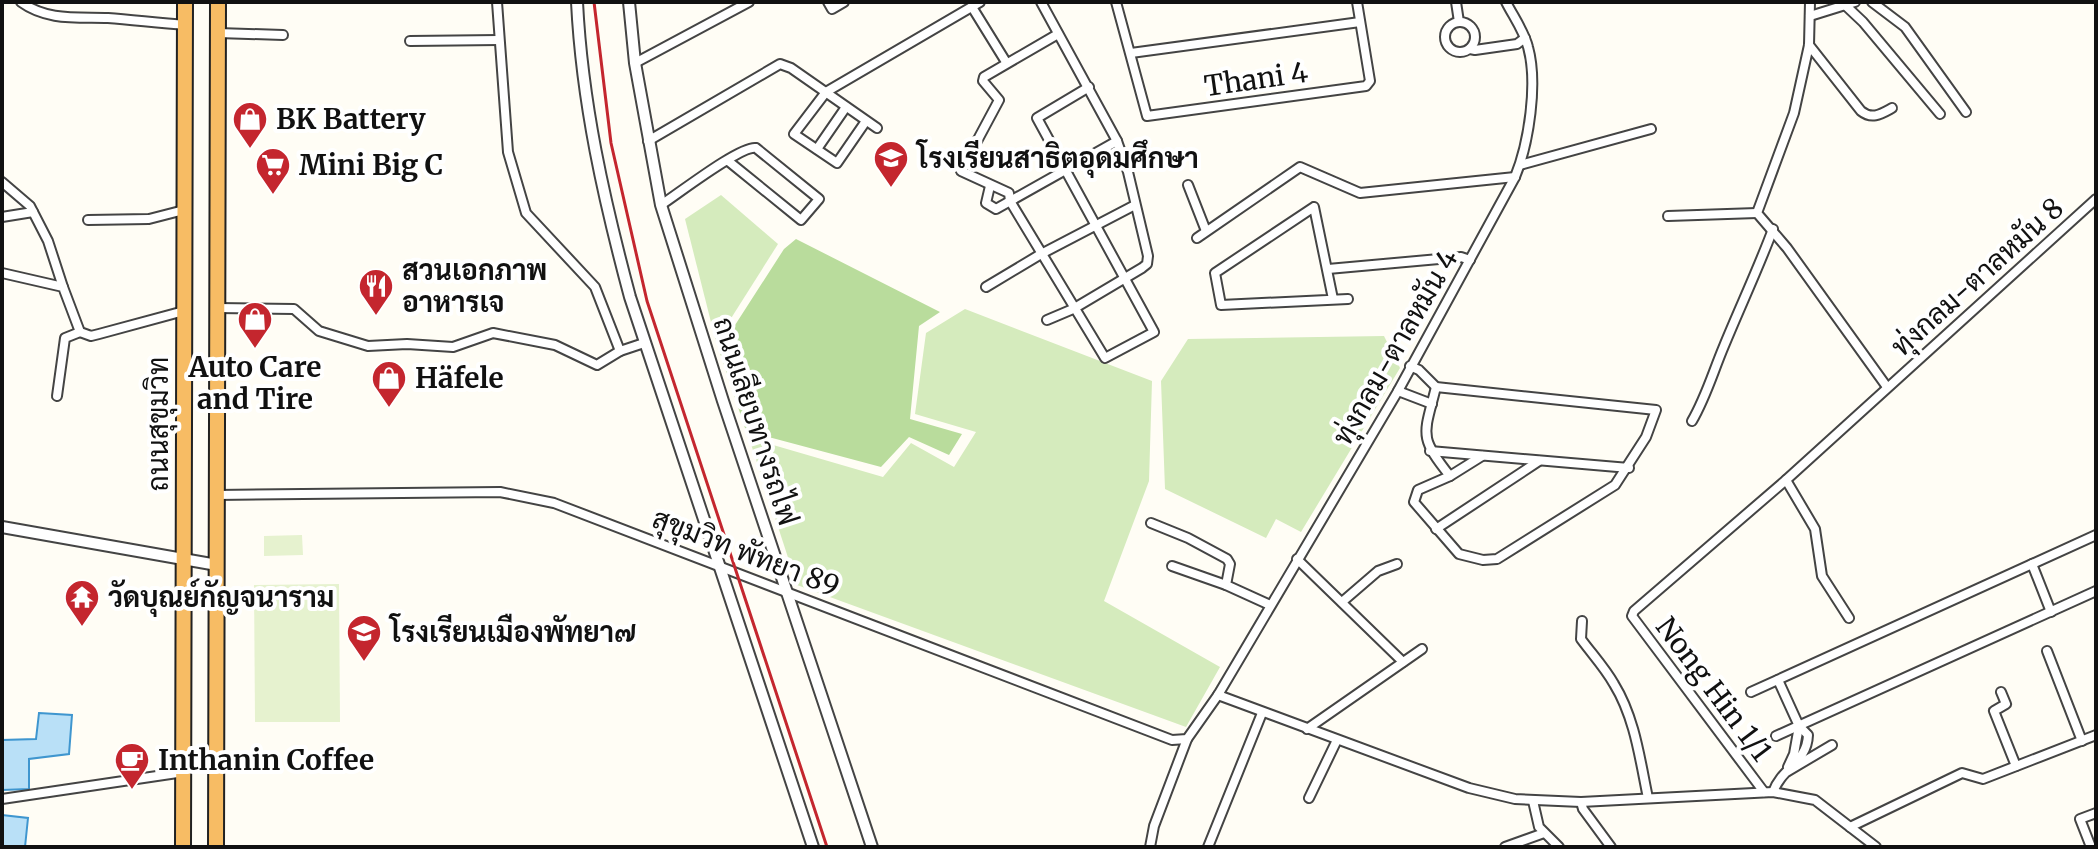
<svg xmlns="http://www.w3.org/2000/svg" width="2098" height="849" viewBox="0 0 2098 849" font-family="Merriweather,Sarabun,serif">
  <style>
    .green { fill: #d5ebbd }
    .forest { fill: #b9dc9c }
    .pitch { fill: #e6f2cf }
    .water { fill: #b9e0f7; stroke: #3f96cf; stroke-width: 2 }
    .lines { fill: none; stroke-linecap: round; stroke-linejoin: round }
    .minor-casing { stroke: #444; stroke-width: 12 }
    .tertiary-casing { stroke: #444; stroke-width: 14 }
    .trunk-casing { stroke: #222; stroke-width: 18 }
    .minor { stroke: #fff; stroke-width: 8 }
    .tertiary { stroke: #fff; stroke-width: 10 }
    .trunk { stroke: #f7bc64; stroke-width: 14 }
    .rail { stroke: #c4262e; stroke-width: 3 }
    .labels { text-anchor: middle; stroke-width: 8; stroke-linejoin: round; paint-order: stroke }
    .street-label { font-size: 28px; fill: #111; stroke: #fff }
    .poi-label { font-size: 28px; font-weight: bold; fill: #111; stroke: #fff; text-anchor: start }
  </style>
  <rect width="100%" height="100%" fill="#fffdf5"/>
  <g class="green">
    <path d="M721,195l57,49 -62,98 -31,-123z"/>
    <path d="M965,309l187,72 -3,100 -45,120 116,66 -34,60 -389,-142 -48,-147 134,39 28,-34 43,24 22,-35 -61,-18 11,-81z"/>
    <path d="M1384,336l16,32 -99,164 -25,-13 -10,19 -101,-49 -4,-108 27,-42z"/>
  </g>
  <path class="forest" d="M796,239l144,73 -21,14 -9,93 52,15 -13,21 -40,-18 -28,30 -135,-36 -27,-81 65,-101z"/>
  <g class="pitch">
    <path d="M302,535l1,20 -39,1v-20z"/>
    <path d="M339,584l1,138h-85l-1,-137z"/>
  </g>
  <g class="water">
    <path d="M39,713l33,2 -3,39 -40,5v30l-27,1v-50l34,-1z"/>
    <path d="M2,815l26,3 -3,29 -23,-1z"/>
  </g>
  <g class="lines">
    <g class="minor-casing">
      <g id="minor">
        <path d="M21,2c26,19 56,15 87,16 25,2 51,5 77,7"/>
        <path d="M497,2l11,150 18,61 69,74 25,64 24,-8"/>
        <path d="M828,2l4,7 12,-7"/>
        <path d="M1041,2l76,139 11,31 20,84 -1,8 -5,4 -69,41 -26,11"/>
        <path d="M1116,2l31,114 219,-30 4,-5 -13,-79"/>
        <path d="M1456,2l3,20"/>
        <path d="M1810,2l-1,43 -15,68 -37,100 30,35 100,139"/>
        <path d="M1872,2l33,25 61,85"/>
        <path d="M1845,5l18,17 77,92"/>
        <path d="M972,7l34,55"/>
        <path d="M1810,16l45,-14"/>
        <circle cx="1460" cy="37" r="15"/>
        <path d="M218,33l65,2"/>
        <path d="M1058,34l-74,43 -1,4 16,19 -38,71 48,22 1,8 95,157 49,-26 -117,-214 52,-31"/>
        <path d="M410,41l89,-1"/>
        <path d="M1809,45l52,66c11,9 20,3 31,-3"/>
        <path d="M1470,49l5,1 42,-6 8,-6"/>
        <path d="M1131,53l229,-31"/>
        <path d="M635,63l114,-61"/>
        <path d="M866,121l-29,42 -43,-29 32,-42 154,-90"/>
        <path d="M648,141l132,-77 11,4 86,60"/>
        <path d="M817,149l29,-42"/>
        <path d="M1520,165l131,-36"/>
        <path d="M2,182l28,24 18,35 15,46"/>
        <path d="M1188,185l18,46"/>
        <path d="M990,186l-4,17 10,6 121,-68"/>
        <path d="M661,205c17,-11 80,-60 95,-57l63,51 -18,21 -74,-60"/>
        <path d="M1668,216l89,-3"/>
        <path d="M2,217l31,-5"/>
        <path d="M88,220l61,-1 35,-9"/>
        <path d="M1197,238l103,-71 60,26 155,-16"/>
        <path d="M1328,269l133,-12 9,3"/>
        <path d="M2,273l61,14 17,45 11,4 8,-2 85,-23"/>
        <path d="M986,287l55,-33 94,-49"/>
        <path d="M1333,299l-19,-92 -99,66 6,32 127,-6"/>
        <path d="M217,308l77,1 25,22 49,15 39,-2 46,3 40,-14 62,12 42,20 23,-14"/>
        <path d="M1410,366l9,4 17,17 220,23 -10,27 -31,48 -118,74 -14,1 -24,-6 -45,-52 4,-12 32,-14 32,-20"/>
        <path d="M1436,387c-12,48 -18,49 14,89"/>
        <path d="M1398,391l34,13"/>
        <path d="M57,396l8,-58 15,-6"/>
        <path d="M1692,421c14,-24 21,-49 32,-75 16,-39 34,-77 49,-117"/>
        <path d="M1430,451l199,17"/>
        <path d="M1786,480l29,49 7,47 27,42"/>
        <path d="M217,495l283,-3 54,11 618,237 15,-1 31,-44 180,-304 117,-214c14,-34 23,-94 13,-130 -4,-16 -15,-31 -22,-45"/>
        <path d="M1151,523l37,15 39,21 3,5 -4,21 44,20"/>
        <path d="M1436,529l103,-68"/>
        <path d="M1297,559l106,103"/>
        <path d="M2032,564l19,48"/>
        <path d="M1172,566l54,19"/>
        <path d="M1342,602l36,-31 19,-7"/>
        <path d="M1582,621l-1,18c11,15 24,29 33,45 21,34 26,76 34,114"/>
        <path d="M2047,651l35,90"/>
        <path d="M1751,692l345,-157"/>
        <path d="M2001,692l5,12 -12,7 22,55"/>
        <path d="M1218,695l251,93 46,11 66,3 192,-10 42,8 61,47"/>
        <path d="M1307,729l115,-80"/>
        <path d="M1776,736l320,-145"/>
        <path d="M1788,767l6,-13 5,-28"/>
        <path d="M1788,771l44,-26"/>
        <path d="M1764,792l-132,-176 2,-5 152,-131 310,-281"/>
        <path d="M1773,792c9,-25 34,-29 35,-57l-9,-9 -21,-46"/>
        <path d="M1309,798l28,-58"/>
        <path d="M2,799l182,-27"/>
        <path d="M1533,801l6,26 20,20"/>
        <path d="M1581,802l2,7 28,38"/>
        <path d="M1850,827l112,-54 21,6 113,-44"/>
        <path d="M1150,847l4,-21 33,-87"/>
        <path d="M1208,847l54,-134"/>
        <path d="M1505,847l39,-14"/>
        <path d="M2091,847l-11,-28 16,-6"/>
      </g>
    </g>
    <g class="tertiary-casing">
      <g id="tertiary">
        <path d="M577,2c5,101 27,198 53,295l183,550"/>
        <path d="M629,2l6,61 26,142 62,196 149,446"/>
        <path d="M2,527l215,38"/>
      </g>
    </g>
    <g class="trunk-casing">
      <g id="trunk">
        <path d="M183,847l2,-845"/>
        <path d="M216,847l2,-845"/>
      </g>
    </g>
    <use href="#minor" class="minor"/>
    <use href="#tertiary" class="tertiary"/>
    <use href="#trunk" class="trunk"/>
    <path class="rail" d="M594,2l17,141 36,158 180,546"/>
  </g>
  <defs>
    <g id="shop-pin" transform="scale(1.8)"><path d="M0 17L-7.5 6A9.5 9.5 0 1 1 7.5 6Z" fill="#c4262e" stroke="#fff"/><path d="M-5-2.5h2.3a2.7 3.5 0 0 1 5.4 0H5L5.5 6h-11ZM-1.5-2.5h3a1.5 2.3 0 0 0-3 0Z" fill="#fff"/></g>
    <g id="school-pin" transform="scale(1.8)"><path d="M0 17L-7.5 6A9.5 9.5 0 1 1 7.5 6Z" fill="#c4262e" stroke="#fff"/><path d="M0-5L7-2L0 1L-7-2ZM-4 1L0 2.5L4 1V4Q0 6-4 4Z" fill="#fff"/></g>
    <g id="supermarket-pin" transform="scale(1.8)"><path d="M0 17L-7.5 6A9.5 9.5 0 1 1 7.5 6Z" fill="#c4262e" stroke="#fff"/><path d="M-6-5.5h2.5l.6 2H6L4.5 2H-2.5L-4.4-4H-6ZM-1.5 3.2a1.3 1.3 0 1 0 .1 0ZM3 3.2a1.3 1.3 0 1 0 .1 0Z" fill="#fff"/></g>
    <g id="restaurant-pin" transform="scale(1.8)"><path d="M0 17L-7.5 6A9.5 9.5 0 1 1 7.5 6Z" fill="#c4262e" stroke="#fff"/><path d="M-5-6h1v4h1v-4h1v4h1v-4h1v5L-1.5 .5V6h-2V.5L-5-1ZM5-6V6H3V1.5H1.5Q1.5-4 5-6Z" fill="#fff"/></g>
    <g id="temple-pin" transform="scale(1.8)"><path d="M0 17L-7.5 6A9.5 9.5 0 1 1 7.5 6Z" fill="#c4262e" stroke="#fff"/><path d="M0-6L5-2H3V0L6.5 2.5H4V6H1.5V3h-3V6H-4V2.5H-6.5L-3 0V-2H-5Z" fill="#fff"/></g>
    <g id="cafe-pin" transform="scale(1.8)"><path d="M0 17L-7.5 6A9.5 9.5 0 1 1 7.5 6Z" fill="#c4262e" stroke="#fff"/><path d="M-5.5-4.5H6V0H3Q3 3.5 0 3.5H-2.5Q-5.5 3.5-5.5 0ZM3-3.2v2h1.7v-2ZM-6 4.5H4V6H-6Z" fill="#fff"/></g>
  </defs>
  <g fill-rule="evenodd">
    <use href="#shop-pin" x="250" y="119"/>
    <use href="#school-pin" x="891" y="158"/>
    <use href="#supermarket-pin" x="273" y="165"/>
    <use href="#restaurant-pin" x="376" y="286"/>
    <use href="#shop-pin" x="255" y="319"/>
    <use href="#shop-pin" x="389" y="378"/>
    <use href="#temple-pin" x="82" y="597"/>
    <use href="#school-pin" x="364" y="632"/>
    <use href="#cafe-pin" x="132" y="760"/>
  </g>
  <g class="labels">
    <g class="street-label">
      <text transform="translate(1256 79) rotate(-8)" y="10">Thani 4</text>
      <text transform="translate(1977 277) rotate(-42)" y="10">ทุ่งกลม-ตาลหมัน 8</text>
      <text transform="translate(1395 347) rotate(-60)" y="10">ทุ่งกลม-ตาลหมัน 4</text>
      <text transform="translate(756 421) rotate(72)" y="10">ถนนเลียบทางรถไฟ</text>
      <text transform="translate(158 424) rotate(-90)" y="10">ถนนสุขุมวิท</text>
      <text transform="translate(746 552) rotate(21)" y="10">สุขุมวิท พัทยา 89</text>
      <text transform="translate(1714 689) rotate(53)" y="10">Nong Hin 1/1</text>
    </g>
    <g class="poi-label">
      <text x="276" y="129">BK Battery</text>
      <text x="917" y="168">โรงเรียนสาธิตอุดมศึกษา</text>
      <text x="299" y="175">Mini Big C</text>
      <text x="402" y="280">สวนเอกภาพ<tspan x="402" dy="32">อาหารเจ</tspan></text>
      <text x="255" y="377" text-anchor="middle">Auto Care<tspan x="255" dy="32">and Tire</tspan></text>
      <text x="415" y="388">Häfele</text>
      <text x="108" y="607">วัดบุณย์กัญจนาราม</text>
      <text x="390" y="642">โรงเรียนเมืองพัทยา๗</text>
      <text x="158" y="770">Inthanin Coffee</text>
    </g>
  </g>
  <rect width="2098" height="849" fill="none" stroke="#111111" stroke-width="8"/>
</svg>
